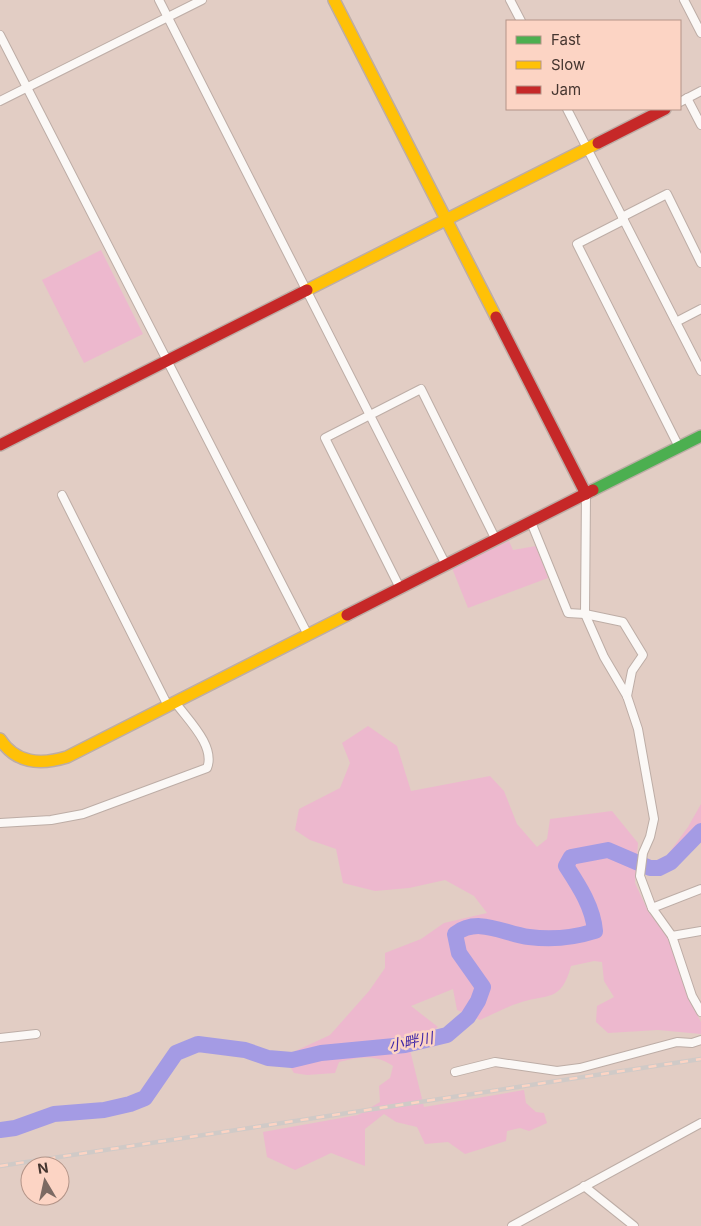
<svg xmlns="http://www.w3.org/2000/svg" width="701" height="1226" viewBox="0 0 701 1226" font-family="Inter,'Noto Sans JP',sans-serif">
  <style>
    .green { fill: #edb8ce }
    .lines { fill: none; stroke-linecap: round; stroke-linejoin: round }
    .river { stroke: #a49be4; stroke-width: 16 }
    .street-casing { stroke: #bdada6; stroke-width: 10 }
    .fast-casing { stroke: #bdada6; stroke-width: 14 }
    .slow-casing { stroke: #bdada6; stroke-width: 14 }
    .jam-casing { stroke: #bdada6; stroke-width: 14 }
    .street { stroke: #fbf8f6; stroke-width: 8 }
    .fast { stroke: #4caf50; stroke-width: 11 }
    .slow { stroke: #ffc107; stroke-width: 11 }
    .jam { stroke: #c62828; stroke-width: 11 }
    .rail-casing { stroke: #d0cac7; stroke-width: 4.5 }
    .rail { stroke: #fcd4c4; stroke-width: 2.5; stroke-dasharray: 8; stroke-linecap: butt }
    .labels { text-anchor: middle; stroke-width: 5; stroke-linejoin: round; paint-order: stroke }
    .water-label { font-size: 15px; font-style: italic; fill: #4229a7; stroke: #fcd4c4 }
  </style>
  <rect width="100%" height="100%" fill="#e2cdc4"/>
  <g class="green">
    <path d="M101,250l42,84 -59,29 -42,-83z"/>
    <path d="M509,541l4,9 23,-4 12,32 -80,30 -16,-40z"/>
    <path d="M368,726l29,20 14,45 79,-15 14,15 13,33 20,23 10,-8 3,-20 62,-8 26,32 -3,40 13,28 22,28 12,31 7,29 12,23v12l-43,-4 -50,3 -12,-11 1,-16 17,-9 -10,-16 -2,-19 -8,-1 -23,5c-10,37 -23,27 -52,37 -13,4 -26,11 -39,17l-23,-10 -4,-21 -42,17 27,21 -28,23 14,57 100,-17 2,13 10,9 8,1 3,10 -18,8 -9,-3 -13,3 -1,10 -41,13 -17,-12 -23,2 -8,-17 -21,-5 -12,-8 -19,15v37l-34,-13 -36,17 -28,-13 -4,-25 95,-17 22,-13 -1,-16 11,-8 3,-12c-18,-12 -33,-9 -54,-4l-4,11 -28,2 -13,-2 -5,-8 2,-12 39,-18 39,-44 16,-23v-15l36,-14 23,-16 43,-10 -13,-17 -29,-16 -36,8 -34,3 -32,-8 -7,-34 -26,-9 -15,-10 4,-21 41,-21 10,-25 -8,-20z"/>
    <path d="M701,804v21l-11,13 -24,19 22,-30z"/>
  </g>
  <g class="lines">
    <path class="river" d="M0,1130l15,-2 39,-14 50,-4 26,-6 15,-6 31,-45 22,-9 47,6 23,8 24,2 29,-7 84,-8 42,-10 21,-18 10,-16 5,-14 -24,-34 -4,-19c23,-18 49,0 74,3 23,3 44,1 66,-6 -2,-24 -16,-45 -29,-65l5,-9 37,-7 42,18h9l12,-6 30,-31"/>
    <g class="street-casing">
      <g id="street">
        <path d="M159,0l287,565"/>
        <path d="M510,0l11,21"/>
        <path d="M684,0l17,33"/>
        <path d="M0,35l308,600"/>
        <path d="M687,98l14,27"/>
        <path d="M0,101l202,-101"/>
        <path d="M680,102l21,-11"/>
        <path d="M567,109l134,262"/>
        <path d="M622,217l45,-23 34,69"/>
        <path d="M624,220l-47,24 102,203"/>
        <path d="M676,322l25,-13"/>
        <path d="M586,494l-1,120 19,43 23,39 11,33 16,90 -4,18 -7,16 -3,23 12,32 20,28 20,60 9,16"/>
        <path d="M62,495l106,211"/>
        <path d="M531,522l37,91 17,1 38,8 20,33 -11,16 -5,25"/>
        <path d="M400,588l-75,-150 96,-49 75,151"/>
        <path d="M0,823l51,-3 32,-6 124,-46c9,-22 -20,-49 -32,-66"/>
        <path d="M652,908l49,-19"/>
        <path d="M672,936l29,-5"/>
        <path d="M0,1038l36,-4"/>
        <path d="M455,1072l40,-10 62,9 23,-3 97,-26 15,1 9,-3"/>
        <path d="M584,1186l50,40"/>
        <path d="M512,1226l189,-103"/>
      </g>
    </g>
    <g class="fast-casing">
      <path id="fast" d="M593,490l108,-54"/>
    </g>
    <g class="slow-casing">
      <g id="slow">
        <path d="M334,0l162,317"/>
        <path d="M307,290l291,-147"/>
        <path d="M0,739c16,25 41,26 67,18l280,-142"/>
      </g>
    </g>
    <g class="jam-casing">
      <g id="jam">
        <path d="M598,143l67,-34"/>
        <path d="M496,317l90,177"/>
        <path d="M0,445l307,-155"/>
        <path d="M347,615l246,-125"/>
      </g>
    </g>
    <use href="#street" class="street"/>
    <use href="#fast" class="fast"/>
    <use href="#slow" class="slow"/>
    <use href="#jam" class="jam"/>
    <g class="rail-casing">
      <path id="rail" d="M0,1166l701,-107"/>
    </g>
    <use href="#rail" class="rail"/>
  </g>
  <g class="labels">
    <g class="water-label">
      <text transform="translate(411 1042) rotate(-11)" y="5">小畔川</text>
    </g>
  </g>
  <rect x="506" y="20" width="175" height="90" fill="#fcd4c4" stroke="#b39488"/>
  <rect x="516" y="36" width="25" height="8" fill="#4caf50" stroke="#b39488"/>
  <text x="551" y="45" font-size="15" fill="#45352f">Fast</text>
  <rect x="516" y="61" width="25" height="8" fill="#ffc107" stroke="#b39488"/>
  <text x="551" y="70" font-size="15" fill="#45352f">Slow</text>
  <rect x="516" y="86" width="25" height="8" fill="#c62828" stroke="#b39488"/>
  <text x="551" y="95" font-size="15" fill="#45352f">Jam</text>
  <g transform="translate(45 1181) rotate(351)"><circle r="24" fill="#fcd4c4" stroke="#b39488"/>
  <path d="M0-4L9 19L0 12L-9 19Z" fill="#7c6a63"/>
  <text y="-8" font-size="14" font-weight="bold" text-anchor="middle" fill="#45352f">N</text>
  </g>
</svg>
